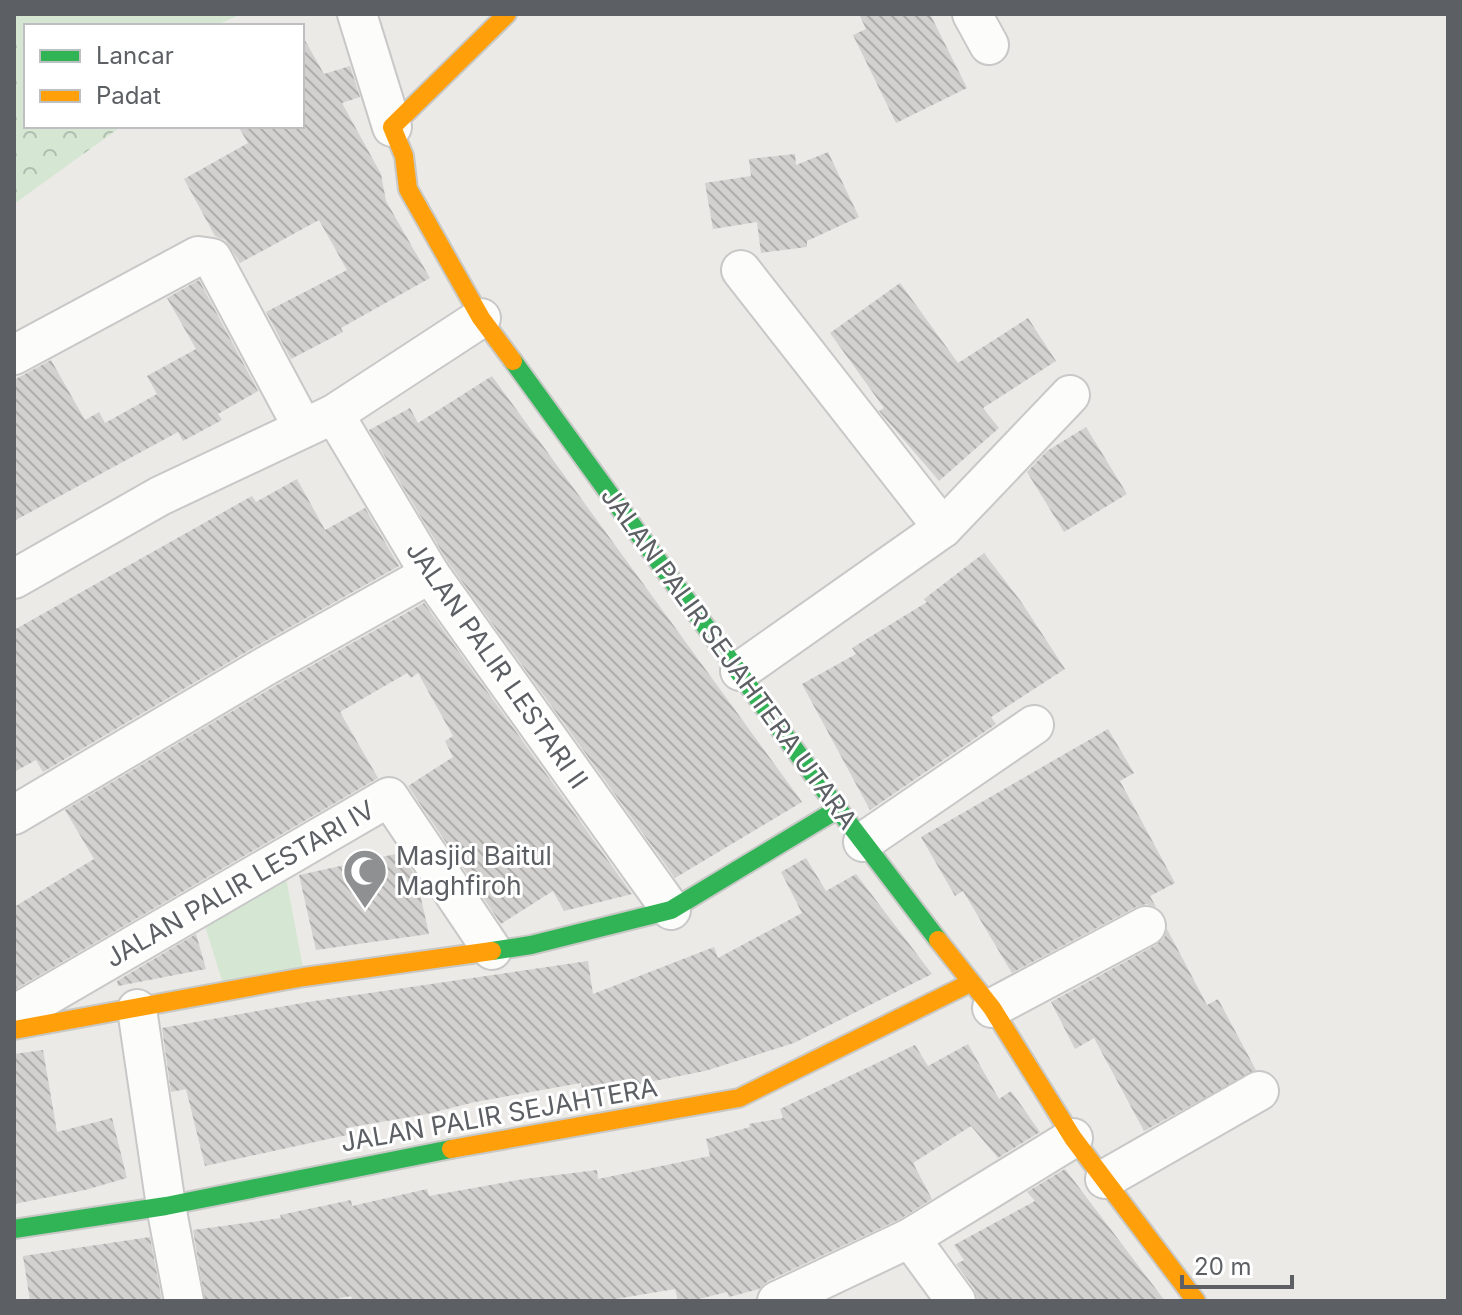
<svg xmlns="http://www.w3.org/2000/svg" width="1462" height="1315" viewBox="0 0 1462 1315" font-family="Inter,sans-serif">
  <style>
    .grass { fill: #d5e6d3 }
    .forest { fill: url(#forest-crowns) }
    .building { fill: url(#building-back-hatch) }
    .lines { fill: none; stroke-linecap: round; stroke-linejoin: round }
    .street-casing { stroke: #c8c8c8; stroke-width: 42 }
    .fast-casing { stroke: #c8c8c7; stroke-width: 22 }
    .slow-casing { stroke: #c8c8c7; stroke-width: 22 }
    .street { stroke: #fcfcfb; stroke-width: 38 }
    .fast { stroke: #30b455; stroke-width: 18 }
    .slow { stroke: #ff9f0a; stroke-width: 18 }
    .labels { text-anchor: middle; stroke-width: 6; stroke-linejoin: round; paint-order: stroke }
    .street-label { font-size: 26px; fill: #5c5f63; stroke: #fff }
    .poi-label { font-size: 26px; fill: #5c5f63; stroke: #fff; text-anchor: start }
  </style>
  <defs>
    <pattern id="forest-crowns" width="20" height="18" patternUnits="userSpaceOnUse" patternTransform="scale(2)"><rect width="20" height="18" fill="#d5e6d3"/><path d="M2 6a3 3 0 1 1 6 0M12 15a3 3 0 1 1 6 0" fill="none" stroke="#b0beaf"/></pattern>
    <pattern id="building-back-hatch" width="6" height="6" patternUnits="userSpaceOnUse" patternTransform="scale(2)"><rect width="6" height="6" fill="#d2d1cf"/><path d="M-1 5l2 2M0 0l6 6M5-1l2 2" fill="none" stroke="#aeadac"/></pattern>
  </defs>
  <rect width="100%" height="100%" fill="#ebeae6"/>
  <path class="grass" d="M284,867l20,106 -80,14 -23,-74z"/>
  <path class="forest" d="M14,14h227l-26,12h-189v100h96l-108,78z"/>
  <g class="building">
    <path d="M859,14h71l37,74 -71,35 -43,-88 13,-6z"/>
    <path d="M302,35l22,39 26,-8 10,31 -18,6 39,71 5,27 44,77 -89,50 2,4 -52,27 -25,-47 81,-42 -28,-50 -79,43 -15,-23 -10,-4 -31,-57 64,-36 -10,-17h64z"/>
    <path d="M828,152l31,65 -52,24v6l-46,6 -4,-31 -44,7 -8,-46 46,-7 -2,-17 46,-5 1,11z"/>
    <path d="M199,280l59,111 -40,23 4,6 -39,21 -5,-9 -164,89v-141l37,-20 34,60 14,-8 6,11 52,-29 -10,-18 49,-27 -29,-51z"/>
    <path d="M900,283l58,80 70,-45 28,43 -73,47 16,20 -60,53 -60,-70 5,-3 -54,-75z"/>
    <path d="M492,376l310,426 -127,76 -227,-316 -79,-132 41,-22 8,15z"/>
    <path d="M1086,427l41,67 -63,38 -37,-60 20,-21z"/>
    <path d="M297,479l28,51 40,-22 34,58 -146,82 -210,124 -7,-12 -22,12v-142l238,-134 4,6z"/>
    <path d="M984,553l38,50 43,66 -74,48 5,7 -126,86 -68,-126 54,-30 -4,-6 75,-46 -3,-3z"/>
    <path d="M424,603l208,291 -68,17 -11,-20 -52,33 -93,-138 45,-29 -8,-16 8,-5 -35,-63 -7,5 -4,-5 -67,39 38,66 -364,212v-83l80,-48 -29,-49 210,-124z"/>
    <path d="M1108,729l26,44 -14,8 55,102 -25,13 6,11 -10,-3 -10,3 -124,66 -49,-82 -8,5 -34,-59z"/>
    <path d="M400,853l16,23 13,58 -113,16 -17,-75z"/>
    <path d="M806,858l20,33 30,-17 76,100 -138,69 -89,28 -122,24 -2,-12 -106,19 -48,12 -81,14 1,7 -142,31 -19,-77 -15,3 -9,-64 146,-26 280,-41 5,33 121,-47 4,11 84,-45 -21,-41z"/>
    <path d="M1167,929l40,76 11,-6 38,71 -112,61 -50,-93 -19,11 -24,-47 105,-57 8,-7z"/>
    <path d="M196,934l10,35 -88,17 -1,-5z"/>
    <path d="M968,1044l31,55 12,-8 29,41 -42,26 -27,-32 -58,37 19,36 -32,20 -132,62 -9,8 -30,8 -2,-5 -36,9h-13l-3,-12 -71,12h-251l-2,-5 -25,5h-121l-12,-71 88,-12 -1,-3 71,-15 1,6 75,-17 2,7 95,-17 73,-9 1,9 112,-23 -4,-17 44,-12 -1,-3 34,-6 -3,-9 135,-64 13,21z"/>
    <path d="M43,1050l14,82 55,-14 15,60 -42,12 -71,14v-150z"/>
    <path d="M1065,1169l100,132h-187l-4,-13 -18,-24 8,-4 -10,-15 81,-44 -8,-9z"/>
    <path d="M150,1237l12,64h-132l-7,-45z"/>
  </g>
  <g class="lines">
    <g class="street-casing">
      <g id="street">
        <path d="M357,14l35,113"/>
        <path d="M972,14l17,31"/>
        <path d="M741,270l202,258"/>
        <path d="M14,355l184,-99 14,2 91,170"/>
        <path d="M334,414l96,160 241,336"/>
        <path d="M14,579l146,-83 174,-82 147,-96"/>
        <path d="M740,671l203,-143 127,-133"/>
        <path d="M14,815l250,-148 166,-93"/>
        <path d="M863,842l171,-117"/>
        <path d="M992,1008l154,-82"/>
        <path d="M137,1009l29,197 18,95"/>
        <path d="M14,1015l375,-218 103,153"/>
        <path d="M1105,1179l154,-88"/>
        <path d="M910,1238l46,63"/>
        <path d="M777,1301l133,-63 163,-100"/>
      </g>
    </g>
    <g class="fast-casing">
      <g id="fast">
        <path d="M513,361l325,448 100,131"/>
        <path d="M492,951l39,-6 140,-35 167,-101"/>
        <path d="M14,1229l152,-23 285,-57"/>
      </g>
    </g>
    <g class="slow-casing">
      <g id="slow">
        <path d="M507,14l-115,113 12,29 4,33 73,129 32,43"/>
        <path d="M938,940l54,68 81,130 123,163"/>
        <path d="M14,1030l290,-53 188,-26"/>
        <path d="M451,1149l288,-51 231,-115"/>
      </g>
    </g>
    <use href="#street" class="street"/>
    <use href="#fast" class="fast"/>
    <use href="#slow" class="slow"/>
  </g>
  <defs>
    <g id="mosque-pin" transform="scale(2.3)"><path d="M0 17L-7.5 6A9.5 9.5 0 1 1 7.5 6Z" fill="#8e9091" stroke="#fff"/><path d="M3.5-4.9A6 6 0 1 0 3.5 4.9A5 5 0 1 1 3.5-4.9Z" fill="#fff"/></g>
  </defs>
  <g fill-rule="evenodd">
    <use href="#mosque-pin" x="365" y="871"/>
  </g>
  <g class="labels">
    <g class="street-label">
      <text transform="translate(729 658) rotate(54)" y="9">JALAN PALIR SEJAHTERA UTARA</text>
      <text transform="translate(497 665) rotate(55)" y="9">JALAN PALIR LESTARI II</text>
      <text transform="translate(240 884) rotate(-30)" y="9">JALAN PALIR LESTARI IV</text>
      <text transform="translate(499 1115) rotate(-10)" y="9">JALAN PALIR SEJAHTERA</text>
    </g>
    <g class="poi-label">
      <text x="396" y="865">Masjid Baitul<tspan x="396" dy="30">Maghfiroh</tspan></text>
    </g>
  </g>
  <rect width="1462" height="1315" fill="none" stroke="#5c5f63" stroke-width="32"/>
  <rect x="24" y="24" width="280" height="104" fill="#ffffff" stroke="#bebfc1" stroke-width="2"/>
  <rect x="40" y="50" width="40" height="12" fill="#30b455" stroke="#bebfc1" stroke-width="2"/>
  <text x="96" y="64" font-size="24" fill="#5c5f63">Lancar</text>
  <rect x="40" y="90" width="40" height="12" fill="#ff9f0a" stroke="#bebfc1" stroke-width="2"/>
  <text x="96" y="104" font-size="24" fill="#5c5f63">Padat</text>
  <path d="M1182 1275v12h110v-12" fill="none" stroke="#5c5f63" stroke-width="4"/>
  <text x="1194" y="1275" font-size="24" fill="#5c5f63" stroke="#ffffff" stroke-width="6" paint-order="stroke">20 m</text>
</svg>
